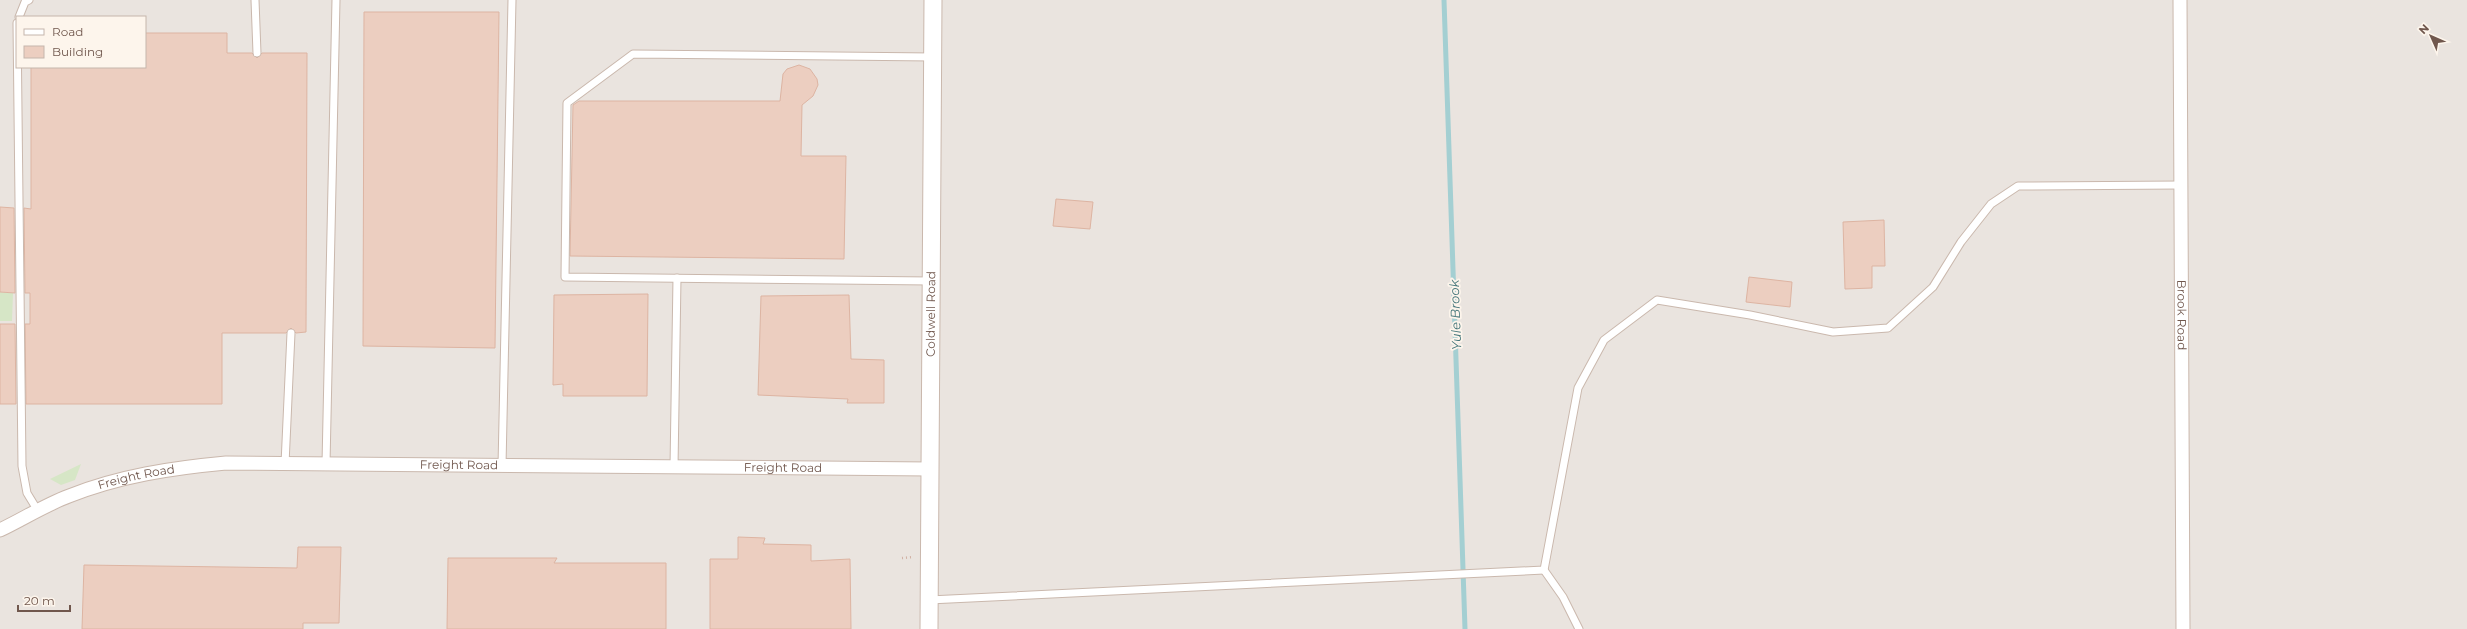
<svg xmlns="http://www.w3.org/2000/svg" width="2467" height="629" viewBox="0 0 2467 629" font-family="Montserrat,sans-serif">
  <style>
    .industrial { fill: #eae4df; fill-rule: evenodd }
    .green { fill: #d6e6c6 }
    .lines { fill: none; stroke-linecap: round; stroke-linejoin: round }
    .stream { stroke: #a4cfd2; stroke-width: 5 }
    .building { fill: #eccec0; stroke: #ddb4a2 }
    .service-casing { stroke: #cab8ad; stroke-width: 9 }
    .minor-casing { stroke: #cab8ad; stroke-width: 15 }
    .tertiary-casing { stroke: #cab8ad; stroke-width: 19 }
    .path { stroke: #d1b1a4; stroke-width: 2.5; stroke-dasharray: 1 3; stroke-linecap: butt }
    .service { stroke: #fff; stroke-width: 7 }
    .minor { stroke: #fff; stroke-width: 13 }
    .tertiary { stroke: #fff; stroke-width: 17 }
    .labels { text-anchor: middle; stroke-width: 3.5; stroke-linejoin: round; paint-order: stroke }
    .street-label { font-size: 12px; fill: #70574d; stroke: #fdf5ec }
    .water-label { font-size: 13px; font-style: italic; fill: #46777b; stroke: #fdf5ec }
  </style>
  <rect width="100%" height="100%" fill="#faf0e6"/>
  <path class="industrial" d="M0,0h2467v629h-2467zM17,17h128v50h-128z"/>
  <g class="green">
    <path d="M0,292l13,1 -1,28h-12z"/>
    <path d="M81,464l-6,16 -14,5 -11,-6z"/>
  </g>
  <g class="lines">
    <path class="stream" d="M1444,0l21,629"/>
  </g>
  <g class="building">
    <path d="M364,12h135l-4,336 -132,-2z"/>
    <path d="M145,33h82v20h25l5,5 5,-5h45l-1,279 -10,1 -5,-5 -5,5h-64v71h-196l-1,-80h5v-31h-5l-1,-85 7,1v-142h114z"/>
    <path d="M799,65l11,4 7,10 1,6 -5,11 -11,9 -1,51h45l-2,103 -274,-3 3,-151 6,-4h201l3,-27 4,-5z"/>
    <path d="M1056,199l37,3 -3,27 -37,-3z"/>
    <path d="M0,207l14,1 1,85 -15,-1z"/>
    <path d="M1884,220l1,46h-13v22l-27,1 -2,-67z"/>
    <path d="M1749,277l43,5 -2,25 -44,-5z"/>
    <path d="M648,294l-1,102h-84v-12l-10,1 1,-90z"/>
    <path d="M849,295l2,64 33,1v43h-37l1,-4 -90,-4 3,-99z"/>
    <path d="M0,324h15l1,80h-16z"/>
    <path d="M738,537l27,1 -2,6 48,1v16l39,-2 1,70h-141v-70h28z"/>
    <path d="M298,547h43l-2,76h-36v6h-221l2,-64 213,3z"/>
    <path d="M448,558h109l-3,5h112v66h-219z"/>
  </g>
  <g class="lines">
    <g class="service-casing">
      <g id="service">
        <path d="M255,0l2,53"/>
        <path d="M19,17l6,-15 4,-2"/>
        <path d="M17,23l5,443 5,27 11,18"/>
        <path d="M931,281l-366,-4 2,-174 66,-49 300,3"/>
        <path d="M285,464l6,-131"/>
        <path d="M326,464l10,-464"/>
        <path d="M502,466l10,-466"/>
        <path d="M674,467l3,-189"/>
        <path d="M1544,570l19,27 16,32"/>
        <path d="M929,600l615,-30 34,-182 26,-48 53,-40 93,15 83,17 55,-4 45,-41 28,-45 30,-38 27,-18 163,-1"/>
      </g>
    </g>
    <g class="minor-casing">
      <g id="minor">
        <path id="s1" d="M2180,0l3,629"/>
        <path id="s2" d="M0,530c23,-11 45,-25 69,-34 50,-20 103,-28 157,-33l704,6"/>
      </g>
    </g>
    <g class="tertiary-casing">
      <g id="tertiary">
        <path id="s3" d="M929,629l4,-629"/>
      </g>
    </g>
    <path class="path" d="M902,558l11,-1"/>
    <use href="#service" class="service"/>
    <use href="#minor" class="minor"/>
    <use href="#tertiary" class="tertiary"/>
  </g>
  <g class="labels">
    <g class="street-label">
      <text dy="4" stroke="none"><textPath href="#s3" startOffset="315">Coldwell Road</textPath></text>
      <text dy="4" stroke="none"><textPath href="#s1" startOffset="315">Brook Road</textPath></text>
      <text dy="4" stroke="none"><textPath href="#s2" startOffset="471">Freight Road</textPath></text>
      <text dy="4" stroke="none"><textPath href="#s2" startOffset="795">Freight Road</textPath></text>
      <text dy="4" stroke="none"><textPath href="#s2" startOffset="147">Freight Road</textPath></text>
    </g>
    <g class="water-label">
      <text transform="translate(1455 315) rotate(-92)" y="5">Yule Brook</text>
    </g>
  </g>
  <rect x="16" y="16" width="130" height="52" fill="#fdf5ec" stroke="#c5b6ac"/>
  <rect x="24" y="29" width="20" height="6" fill="#ffffff" stroke="#c5b6ac"/>
  <text x="52" y="36" font-size="12" fill="#70574d">Road</text>
  <rect x="24" y="46" width="20" height="12" fill="#eccec0" stroke="#c5b6ac"/>
  <text x="52" y="56" font-size="12" fill="#70574d">Building</text>
  <g transform="translate(2431 36) rotate(315)" stroke="#fdf5ec" stroke-width="3" paint-order="stroke">
  <path d="M0-3L7 15L0 10L-7 15Z" fill="#70574d"/>
  <text y="-6" font-size="11" font-weight="bold" text-anchor="middle" fill="#70574d">N</text>
  </g>
  <path d="M18 605v6h52v-6" fill="none" stroke="#70574d" stroke-width="2"/>
  <text x="24" y="605" font-size="12" fill="#70574d" stroke="#fdf5ec" stroke-width="3" paint-order="stroke">20 m</text>
</svg>
